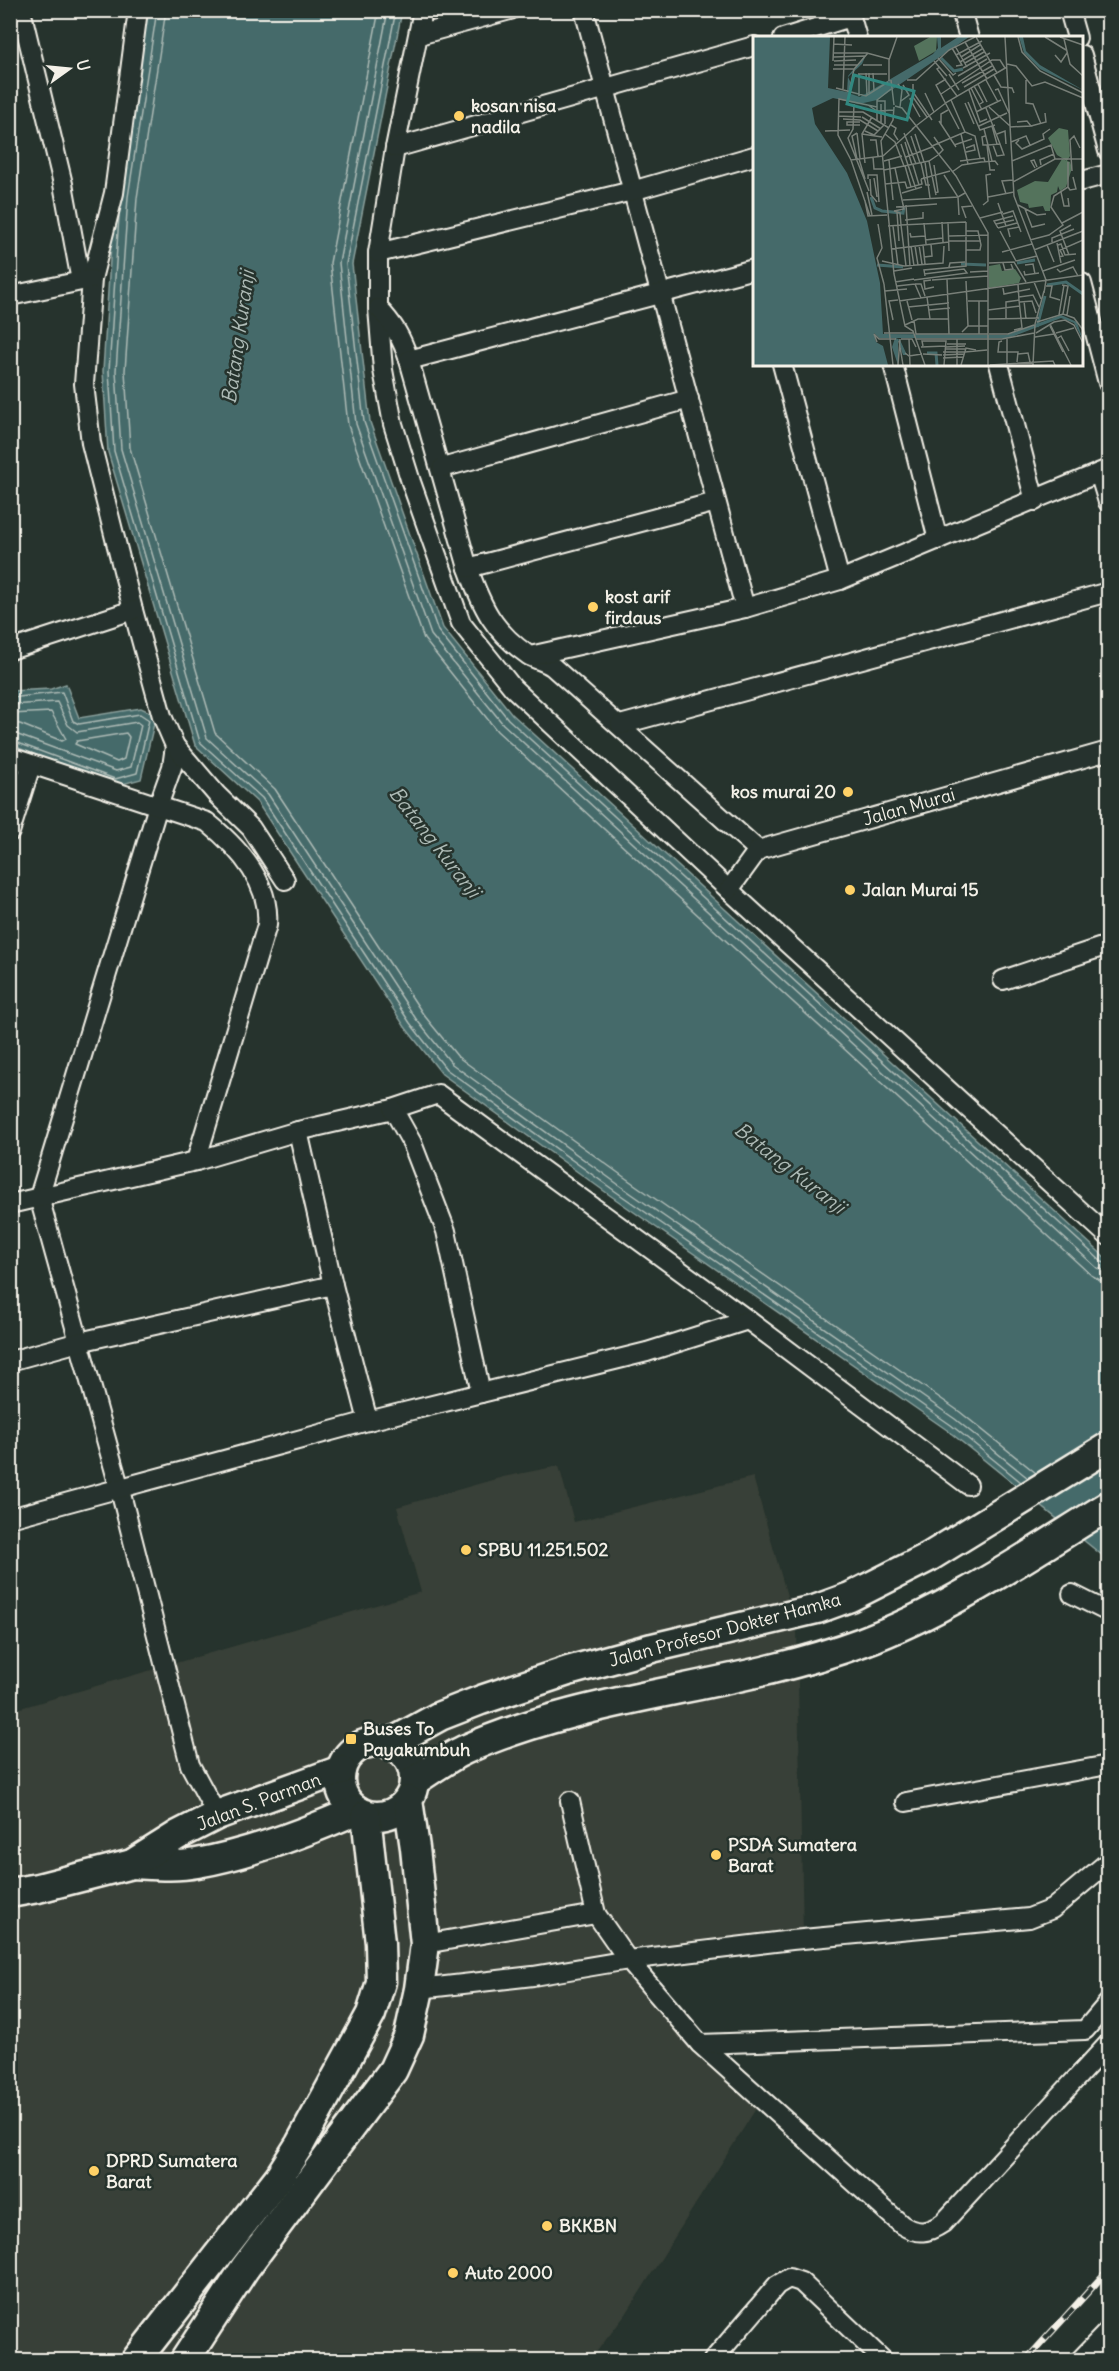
<svg xmlns="http://www.w3.org/2000/svg" width="1119" height="2371" viewBox="0 0 1119 2371" font-family="Delius,sans-serif">
  <style>
    .built { fill: #394037 }
    .water { fill: #456a6a; stroke: #8ba09c; stroke-width: 1.5 }
    .lines { fill: none; stroke-linecap: round; stroke-linejoin: round }
    .shore { stroke: #aebbb6; stroke-width: 1.5 }
    .minor-casing { stroke: #f4f1e8; stroke-width: 22 }
    .primary-casing { stroke: #f4f1e8; stroke-width: 33 }
    .minor { stroke: #26332d; stroke-width: 18 }
    .primary { stroke: #26332d; stroke-width: 28 }
    .rail-casing { stroke: #f4f1e8; stroke-width: 7 }
    .rail { stroke: #26332d; stroke-width: 4.5; stroke-dasharray: 14; stroke-linecap: butt }
    .poi-dot { fill: #ffd166; stroke: #26332d; stroke-width: 2 }
    .labels { text-anchor: middle; stroke-width: 5; stroke-linejoin: round; paint-order: stroke }
    .poi-label { font-size: 18px; font-weight: bold; fill: #f4f1e8; stroke: #26332d; text-anchor: start }
    .street-label { font-size: 18px; fill: #f4f1e8; stroke: #26332d }
    .water-label { font-size: 20px; font-style: italic; fill: #aebbb6; stroke: #26332d }
    .inset-river { fill: none; stroke: #456a6a; stroke-width: 3 }
    .inset-road { fill: none; stroke: #787f78; stroke-width: 1.5 }
    .view { fill: #318880; fill-opacity: 0.15; stroke: #318880; stroke-width: 3 }
    .inset-edge { fill: none; stroke: #f4f1e8; stroke-width: 3 }
  </style>
  <rect width="100%" height="100%" fill="#26332d"/>
  <filter id="ink" filterUnits="userSpaceOnUse"><feTurbulence type="fractalNoise" baseFrequency=".0167" numOctaves="2"/><feDisplacementMap in="SourceGraphic" scale="12" xChannelSelector="R" yChannelSelector="G"/><feConvolveMatrix kernelMatrix="1 2 1 2 8 2 1 2 1" color-interpolation-filters="sRGB"/></filter>
  <g filter="url(#ink)">
    <path class="built" d="M559,1466l15,56 179,-45 44,154 6,307 -184,25 138,144 -131,207 -36,46h-579l-1,-680 7,29 404,-117 -24,-85 106,-30z"/>
    <g class="water">
      <path d="M144,11h258l-50,253 18,158 73,206 69,86 596,546v300l-161,-130 -336,-234 -169,-122 -37,-47 -148,-225 -62,-57 -87,-293 -5,-81 11,-175z"/>
      <path d="M66,684l13,34 62,-10 15,7 -15,64 -26,7 -104,-41 -1,-54 41,-2z"/>
    </g>
    <g class="lines">
      <g class="shore">
        <path d="M157,10l-29,187 -12,174 5,78 86,289 61,56 148,225 36,45 167,121 336,234 73,59"/>
        <path d="M166,10l-29,188 -12,173 5,77 85,285 60,56 148,225 35,43 166,120 336,235 76,61"/>
        <path d="M379,10l-49,253 18,162 76,214 73,92 594,544 9,5 8,1"/>
        <path d="M388,10l-49,253 17,161 75,211 72,89 594,544 11,4"/>
        <path d="M396,10l-50,254 18,158 74,209 70,88 594,543 6,2"/>
        <path d="M119,216l-10,155 5,80 86,291 62,56 148,225 36,46 169,122 336,234 70,57"/>
        <path d="M10,698l52,-6 11,29 6,3 61,-10 9,6 -12,53 -22,6 -105,-39"/>
        <path d="M10,705l47,-3 11,23 9,7 60,-10 4,3 -10,42 -15,4 -106,-39"/>
        <path d="M10,714l41,-2 15,27 -4,2 -42,-17 -10,-1"/>
        <path d="M126,733l3,4 -5,22 -7,3 -42,-18 2,-3z"/>
      </g>
      <g class="minor-casing">
        <g id="minor">
          <path d="M21,10l42,174 18,97"/>
          <path d="M138,10l-24,183 -22,86 -8,105 7,59 42,167 29,106 13,30 -3,21 -14,39 -119,391 81,293 70,275 27,50"/>
          <path d="M423,10l-28,138 -17,105v55l5,62 10,54 18,58 50,141 52,65 216,202 379,346"/>
          <path d="M584,10l161,598"/>
          <path d="M849,10l8,28"/>
          <path d="M961,10l8,28"/>
          <path d="M1069,10l8,28"/>
          <path d="M419,35l91,-25"/>
          <path d="M783,38l68,-21"/>
          <path d="M1082,55l26,96"/>
          <path d="M395,148l359,-102"/>
          <path d="M1082,181l26,-7"/>
          <path d="M378,253l254,-62 122,-35"/>
          <path d="M1082,283l26,100"/>
          <path d="M10,296l81,-17"/>
          <path d="M378,308c16,16 24,31 31,52l59,208c14,39 25,63 60,87 8,5 17,6 25,12l205,183"/>
          <path d="M409,360l345,-91"/>
          <path d="M782,364l58,216"/>
          <path d="M893,364l45,176"/>
          <path d="M999,364l36,137"/>
          <path d="M442,468l247,-69"/>
          <path d="M1099,473l9,29"/>
          <path d="M468,568l248,-66"/>
          <path d="M10,650l123,-40"/>
          <path d="M530,656l215,-48 95,-28 268,-111"/>
          <path d="M620,725l488,-133"/>
          <path d="M175,746l42,49 34,33 34,52"/>
          <path d="M10,757l197,65c31,25 64,60 60,103l-71,236"/>
          <path d="M10,832l21,-67"/>
          <path d="M729,890l29,-40 350,-99"/>
          <path d="M1003,980l105,-35"/>
          <path d="M298,1131l35,154 35,136"/>
          <path d="M10,1204l186,-43 102,-30 95,-22 45,-15 310,226 220,165"/>
          <path d="M10,1361l69,-19 254,-57"/>
          <path d="M481,1393l166,-41 101,-32"/>
          <path d="M10,1518l358,-97 113,-28 -35,-162 -34,-88 -19,-34"/>
          <path d="M1072,1594l36,18"/>
          <path d="M906,1802l202,-37"/>
          <path d="M596,1914l32,46 72,84 202,181c16,10 26,8 41,-2l165,-179"/>
          <path d="M425,1944l171,-30 -26,-113"/>
          <path d="M419,1989l114,-13 95,-16 164,-20 237,-22 23,-9 56,-47"/>
          <path d="M700,2044l385,-14 23,-27"/>
          <path d="M713,2360l64,-75 12,-7 12,4 82,78"/>
          <path d="M1080,2360l28,-29"/>
        </g>
      </g>
      <g class="primary-casing">
        <g id="primary">
          <circle cx="377" cy="1779" r="37"/>
          <path d="M389,1744l51,-28 41,-16 87,-29 84,-23 165,-39 33,-12 79,-40 179,-110"/>
          <path d="M414,1781c16,-10 33,-23 50,-31 127,-57 269,-60 398,-108 87,-32 168,-88 246,-136"/>
          <path d="M132,1864c22,1 44,3 65,-1 52,-9 112,-32 160,-53"/>
          <path d="M10,1893l28,-5 94,-24 46,-29 39,-20 124,-45"/>
          <path d="M136,2360l143,-183 21,-33 71,-130 10,-32 -1,-39 -14,-128"/>
          <path d="M185,2360l60,-92 148,-198 16,-35 10,-46 6,-45 -10,-96 -7,-48"/>
        </g>
      </g>
      <use href="#minor" class="minor"/>
      <use href="#primary" class="primary"/>
      <g class="rail-casing">
        <path id="rail" d="M1026,2360l82,-90"/>
      </g>
      <use href="#rail" class="rail"/>
    </g>
  </g>
  <g class="poi-dot">
    <circle cx="459" cy="116" r="6"/>
    <circle cx="593" cy="607" r="6"/>
    <circle cx="848" cy="792" r="6"/>
    <circle cx="850" cy="890" r="6"/>
    <circle cx="466" cy="1550" r="6"/>
    <rect x="345" y="1733" width="12" height="12" rx="3"/>
    <circle cx="716" cy="1855" r="6"/>
    <circle cx="94" cy="2171" r="6"/>
    <circle cx="547" cy="2226" r="6"/>
    <circle cx="453" cy="2273" r="6"/>
  </g>
  <g class="labels">
    <g class="poi-label">
      <text x="471" y="112">kosan nisa<tspan x="471" dy="21">nadila</tspan></text>
      <text x="605" y="603">kost arif<tspan x="605" dy="21">firdaus</tspan></text>
      <text x="836" y="798" text-anchor="end">kos murai 20</text>
      <text x="862" y="896">Jalan Murai 15</text>
      <text x="478" y="1556">SPBU 11.251.502</text>
      <text x="363" y="1735">Buses To<tspan x="363" dy="21">Payakumbuh</tspan></text>
      <text x="728" y="1851">PSDA Sumatera<tspan x="728" dy="21">Barat</tspan></text>
      <text x="106" y="2167">DPRD Sumatera<tspan x="106" dy="21">Barat</tspan></text>
      <text x="559" y="2232">BKKBN</text>
      <text x="465" y="2279">Auto 2000</text>
    </g>
    <g class="street-label">
      <text transform="translate(909 807) rotate(-16)" y="6">Jalan Murai</text>
      <text transform="translate(725 1630) rotate(-15)" y="6">Jalan Profesor Dokter Hamka</text>
      <text transform="translate(259 1802) rotate(-21)" y="6">Jalan S. Parman</text>
    </g>
    <g class="water-label">
      <text transform="translate(238 337) rotate(-82)" y="7">Batang Kuranji</text>
      <text transform="translate(435 842) rotate(52)" y="7">Batang Kuranji</text>
      <text transform="translate(790 1168) rotate(38)" y="7">Batang Kuranji</text>
    </g>
  </g>
  <g transform="translate(753 36)">
    <rect width="330" height="330" fill="#26332d"/>
    <path d="M177,1h7l-1,14 -17,10 -5,-15zM306,92l9,2 2,26 -3,5 -10,-6 -9,-17zM309,123l8,3 2,6 -6,19 -6,4 -2,-5 -1,6 -6,3 -1,16h-5l-2,-5 -14,2 -1,-4 -8,-2 -3,-12 18,-9 13,1zM247,228l2,7 13,-2 6,9 -2,5 -30,5v-22z" fill="#54735c"/>
    <path d="M0,1h77l-2,51 19,4 1,-16 19,-23 -5,11 -14,13 3,6 -3,10 12,4 73,-43 5,-6 -1,-11h4v11l17,-11h11l-92,63 -18,4 -26,-6 -21,10 3,16 32,49 20,48 13,62 3,51 123,1 55,-20 16,7 6,18 -9,-17 -13,-5 -52,20h-113l4,2 7,15h-4l-5,-15v25l-6,-18 3,-9h-16l-5,-5 2,9 7,4 5,19h-135zM266,1h4l3,14 14,14 43,25 -43,-21 -16,-16z" fill="#456a6a"/>
    <path class="inset-river" d="M188,22l13,13 9,-2M118,161l4,11 7,3 21,2 1,-6M264,227l18,-3M208,228l25,1M124,229l26,2M294,249l19,-3 17,12M284,291l8,-31M174,317h9l1,12"/>
    <path class="inset-road" d="M223,1l21,36M252,1l9,159 32,84 -2,13M265,1l4,15 18,19 43,22M292,1l21,13M307,1l23,8M311,3l6,25 13,12M212,6l22,37M80,8l19,1M202,10l12,21M199,12l10,17 -6,1M80,17h34l22,6M203,19l26,-14M302,19l6,7 6,-9M80,21l32,-1M208,21l19,-12M185,22l15,17 3,-2M80,25l1,-24M81,25l22,-1M181,25l13,15M207,26l22,-13M212,27l19,-11M254,28l9,2 16,20 13,-4 38,16M81,29h24M110,29h19M187,31l-3,2 20,27M210,32l27,-15M80,33h21M113,37l1,22M116,37v20M120,37l1,18M105,38h29M196,38l10,16M241,39l7,12 11,1 2,5M205,40l29,-17M193,43l-10,6 23,44M138,44l3,25M154,44h9l33,-30 26,-13M233,44l12,22M273,44v23l7,1 8,20M136,45v-21l8,-23M209,47l30,-17M145,48l4,6 -2,17M160,48v8l19,28M225,48l9,18M221,50l9,16 -3,2M211,51l30,-18M83,52l30,8 22,-14M218,52l11,22M90,53l2,-52M216,54l11,32 7,-3M242,54l3,-1 11,24M96,57l5,-24 14,-16M172,57l9,19M188,58l51,-34h8l5,8M106,60v-22M198,64l14,32 10,4 5,22M124,65h8v23M148,65l8,-6 -6,-10M215,66l12,28 15,-5M212,67l9,21M101,68l-1,25 -5,9 21,53M115,69l9,6 17,-1M142,70l7,2 54,68 32,57v65M124,71l-38,-8 -1,36 13,25 32,-4M141,71l-1,13 -12,21 13,133 11,52 8,5 12,34M236,71l21,19M233,72l14,36M85,76h25l26,16M223,76l25,-12M85,80l23,1M109,81l19,12M167,81l-10,-18 3,-2 14,20M90,83l17,1 18,11M124,84v-20l14,-11M186,85l17,26M107,86h-13v3h13M128,87v-19M188,88v-10l7,-4M138,89l5,3 -2,6 4,6M226,90l28,-13M239,90l5,18M278,90l15,-4 -1,-9M257,91l21,-1 -4,-5 -10,1M159,93l35,-27 60,-35M231,93l8,32M72,95l25,-1M112,95l9,4 10,-10M104,97l-5,3 5,23M104,97l3,25M151,97l12,31M109,98l20,3M132,98l10,8 9,24M162,98l9,28M208,98l7,30M244,98l8,-3 1,13M158,100l9,27M232,100l-3,1 1,8h4l3,25h5M181,101l9,13 -4,4M117,104h6l2,16M266,104l-3,3 6,6 22,-10 -1,-5 7,-5M152,106l7,23M258,106l15,-6 4,9M148,108l15,45M201,109l18,-6M235,109l12,-1 4,11 -7,1 -4,-11M179,110l33,-14M213,112l8,-3 1,5 -9,2M130,120l31,-28M120,121l1,12h10M153,121l26,-10M106,123l6,20M98,124l19,56M136,124l4,40M131,125l18,-5M176,125l7,34M207,125l24,-3 1,4M259,125l39,-16 4,14M172,126l5,36M112,127l-3,-29 10,-17M168,127l5,22h4M160,129l6,20M181,129l4,27 -3,1M288,129l-1,-5 14,-6M152,130l6,21M282,132l-4,-7 3,-1 3,7M131,134l45,-9 9,-6M319,135l-2,-31 4,-4 6,12M199,136l10,-7 19,-3 14,-1 3,4M121,142l3,19M115,143v-4h9l2,27M117,143l1,16 6,7M168,143l29,-8M260,146l42,-23h28M132,148l20,-2 2,6 15,-4 -1,-5M315,151l2,3 6,-1 -3,-12M114,156l5,23M308,156l3,14h5l-1,-8M149,157l20,-6M253,158l-4,-13 11,-1M235,161l26,-5M150,164l55,-3 -14,-22M112,165l3,15 19,-1M245,167l8,23M153,169l4,61M230,169l5,-4 -2,-26 5,-1M265,169l19,10 9,-1M143,171l41,-3M272,173l7,18 13,-3M141,175l6,2 1,12 65,-3M141,175l10,-2 -9,-41M144,176l2,29M250,178l10,-3 8,21M206,179l-1,-18 7,-4M213,182l-4,-11 10,-1M227,182l23,-6M152,184l18,-2v-6M189,186l1,20M195,186l1,29M171,187l2,21M309,187l21,-11M125,188l4,24 -5,10 7,26M243,188l18,-4M135,190l13,-1 5,41M140,190l5,39M245,192l-4,-7 19,-5M245,192l19,-5M213,195h12l3,14 -1,5h-14M247,195l16,30 21,-5M157,197l1,4 14,-1M196,200l39,-1M257,201l-2,-8 11,-2M172,204l18,-2M277,204l19,-5 14,-10 -12,-18 3,-11 14,-9v-25M196,205h32M299,206v-4l22,-9M304,207l4,20M166,209l3,19M170,209l2,19M294,209l7,17M305,209l3,-1 4,11 11,-1M158,210l3,20M162,210l3,19M138,213l58,-7M281,214l49,-19M249,216l30,-8M316,219l-9,-24 11,-6M171,221l8,-1 -1,-12M306,221l4,-1 -3,-6 23,-10M129,225l22,5 39,-3 1,-17M236,227l25,-1 12,20M250,227l2,7 8,-1 -2,-5M272,229l8,-1 2,10M196,231l1,-4 15,-1M304,233l3,3 13,-5 5,9M141,235l18,-3M271,235l1,4 14,-2M290,235l32,-11M217,236l18,-1M172,240l-1,-6 42,-4v-44M194,243l2,55M161,244l53,-7 -3,-4 -40,5M178,244l-7,1 1,8 9,-2M179,244l56,-4M142,246l19,-3M281,246l7,17M131,248l9,81M162,248h6l4,12M309,249l6,1 -5,28M144,250l18,-2 6,14M293,250h6l-2,11 10,3M250,252l1,6 26,-5M132,255l22,-2M174,261l3,22M266,261l14,-2 6,12M146,265l184,-26M154,265l5,19M215,265h20M226,265v33M271,265l2,18M267,266l12,-1 4,12M155,271l41,-4M176,274l21,-2M235,274l32,-4M306,279l5,-30M314,279l3,-19M235,283l51,-1M253,283v-17l13,-2 -1,-16M140,284l-4,-19 9,-1M161,285l2,13h72M284,286l26,-8 11,4 9,12M297,288l21,41M152,289l13,-6h31M215,290h20M297,290l13,26M261,294l8,-2 -3,-28M209,296l6,-6 -2,-45M131,297h30M283,297l18,-11 11,-2 9,5 9,18M303,297l18,-5M236,298h19l26,-9M282,301l19,-3M305,302l3,-2 8,15M148,303h11l4,8M156,303l1,26M163,303h86l32,-6M146,305l4,24M249,305l-3,1 -1,10h20l-1,10M124,306l-3,-8 5,5h17M194,308h19M170,310l-1,-5h24l-2,24M168,311l25,-1M193,311l19,-1M192,313h21M190,316h22M212,316l22,-2M152,317l4,3 13,-2M170,318l19,1M265,318l10,-1 2,9M190,319l21,-1M190,322l20,-1M254,328v-25M145,329l2,-26M204,329v-26M208,329l5,-17 10,2M235,329v-67M237,329l63,-4 2,4M280,329l2,-41 9,-33"/>
    <path class="view" d="M101,39l60,16 -7,29 -60,-16z"/>
    <rect width="330" height="330" class="inset-edge"/>
  </g>
  <rect width="1119" height="2371" fill="none" stroke="#26332d" stroke-width="36"/>
  <rect x="18" y="18" width="1083" height="2335" fill="none" stroke="#f4f1e8" stroke-width="2" filter="url(#ink)"/>
  <g transform="translate(69 69) rotate(75)" stroke="#26332d" stroke-width="4.5" paint-order="stroke">
  <path d="M0-4.5L10 22L0 15L-10 22Z" fill="#f4f1e8"/>
  <text y="-9" font-size="16" font-weight="bold" text-anchor="middle" fill="#f4f1e8">U</text>
  </g>
</svg>
